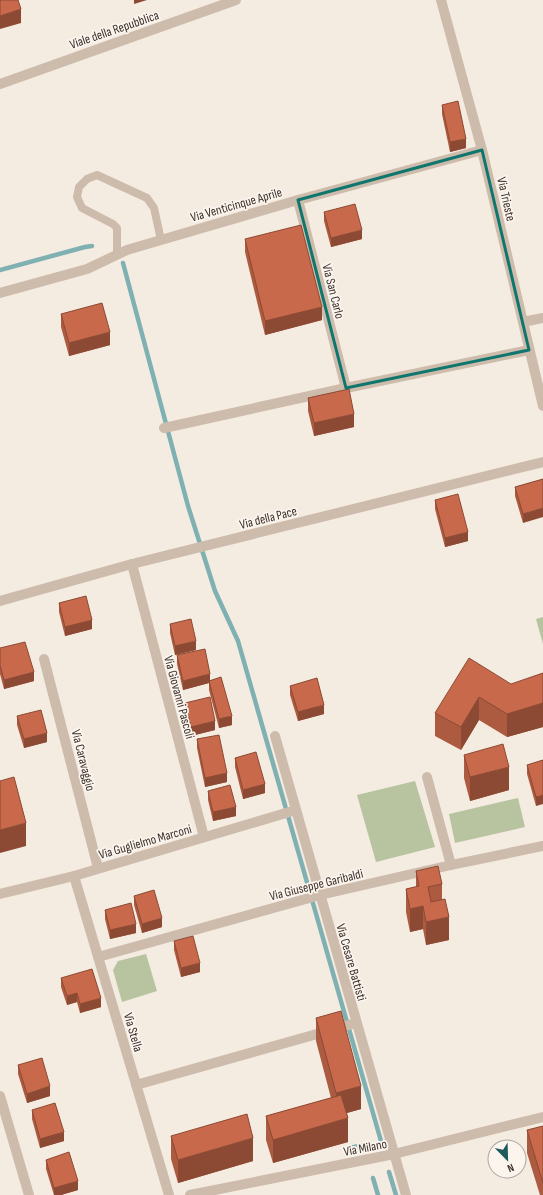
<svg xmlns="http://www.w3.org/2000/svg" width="543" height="1195" viewBox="0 0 543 1195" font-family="'Sofia Sans Condensed',sans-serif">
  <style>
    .green { fill: #b8c4a0 }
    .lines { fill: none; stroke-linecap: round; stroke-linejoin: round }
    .stream { stroke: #7fb0b2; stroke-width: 4.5 }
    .service { stroke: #cdbbac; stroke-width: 8 }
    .minor { stroke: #cdbbac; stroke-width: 10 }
    .wall { fill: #ac5a40 }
    .shaded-wall { fill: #8c4a34 }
    .building { fill: #c8694b; stroke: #8c4a34 }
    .marked { fill: none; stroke: #0f766e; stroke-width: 3; stroke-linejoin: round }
    .labels { text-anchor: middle; stroke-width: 3.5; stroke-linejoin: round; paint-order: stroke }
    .street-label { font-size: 13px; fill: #3b302b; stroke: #fbf5ee }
  </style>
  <rect width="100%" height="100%" fill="#f4ebe1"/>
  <g class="green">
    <path d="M543,617v27l-7,-25z"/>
    <path d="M415,781l20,66 -59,15 -19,-67z"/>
    <path d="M518,798l7,29 -70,16 -6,-29z"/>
    <path d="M146,954l11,37 -35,11 -9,-32 5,-9z"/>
  </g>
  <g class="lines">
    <g class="stream">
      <path d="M123,263l65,243 27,85 23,50 143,500"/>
      <path d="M0,270l85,-23 7,-1"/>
      <path d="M349,1148l15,-3"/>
      <path d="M389,1172l7,23"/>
      <path d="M373,1178l5,17"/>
    </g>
    <path class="service" d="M117,254v-26l-4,-4 -31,-16 -5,-11 2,-10 8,-8 10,-4 50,23 7,10 7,32"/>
    <g class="minor">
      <path d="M441,0l41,150 61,256"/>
      <path d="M0,84l236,-84"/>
      <path d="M298,200l48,188"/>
      <path d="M0,293l87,-24 40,-19 34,-10 137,-40 184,-50"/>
      <path d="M523,322l20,-4"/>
      <path d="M164,428l182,-40 183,-38"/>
      <path d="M132,564l72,273"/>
      <path d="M0,601l132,-37 411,-102"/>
      <path d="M44,659l54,209"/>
      <path d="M275,736l131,459"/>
      <path d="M427,777l24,88"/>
      <path d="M74,876l95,319"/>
      <path d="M0,894l74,-18 222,-66"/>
      <path d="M98,957l222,-62 131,-30 92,-19"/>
      <path d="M136,1085l220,-62"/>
      <path d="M0,1096l29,99"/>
      <path d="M190,1195l204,-41 149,-37"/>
    </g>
  </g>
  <g class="wall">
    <path d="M442,105l24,43 -16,4 -8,-38z"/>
    <path d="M324,212l38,27 -31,8 -7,-26z"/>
    <path d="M245,239l77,81 -57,15 -20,-83z"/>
    <path d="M61,314l49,31 -41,11 -8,-29z"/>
    <path d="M308,398l46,29 -40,9 -6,-25z"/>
    <path d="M543,479l-20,44 -8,-27v-9z"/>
    <path d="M435,500l33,41 -23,6 -10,-38z"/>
    <path d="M59,603l33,26 -27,7 -6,-24z"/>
    <path d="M170,624l26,26 -21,5 -5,-22z"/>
    <path d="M0,648l34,33 -30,8 -4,-15z"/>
    <path d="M177,655l33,25 22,45 -13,3 -10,-38v-7l-26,7 -6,-26z"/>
    <path d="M543,673v54l-36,10 -28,-17 -18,30 -26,-14v-23z"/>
    <path d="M290,686l34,28 -26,7 -8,-26z"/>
    <path d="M185,703l30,27 -24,6 -6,-24z"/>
    <path d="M17,716l30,26 -23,6 -7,-23z"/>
    <path d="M197,739l30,43 -22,5 -8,-39z"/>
    <path d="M464,755l45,35 -39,11 -6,-23z"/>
    <path d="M235,758l30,35 -22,6 -8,-32z"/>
    <path d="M543,760l-7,46 -9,-32v-9z"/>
    <path d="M208,791l28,25 -23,5 -5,-21z"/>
    <path d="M416,871l26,13v16l7,40 -23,5 -3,-16 -13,3 -4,-20v-23l10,-2z"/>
    <path d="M134,896l28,31 -20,6 -8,-28z"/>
    <path d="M105,910l31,23 -26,6 -5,-20z"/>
    <path d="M174,941l26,31 -19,5 -7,-27z"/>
    <path d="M61,978l40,29 -21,6 -3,-11 -10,3 -6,-18z"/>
    <path d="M316,1018l45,91 -14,4 1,29 -75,21 -7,-23v-24l65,-18 -15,-57z"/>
    <path d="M18,1065l32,31 -23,7 -9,-29z"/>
    <path d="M32,1110l32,31 -24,7 -8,-29z"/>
    <path d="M543,1126v69h-3l-13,-42v-23z"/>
    <path d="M171,1136l82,25 -75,22 -7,-24z"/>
    <path d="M46,1160l32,30 -17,5h-7l-8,-26z"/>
  </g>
  <g class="shaded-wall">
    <path d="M134,0h13l-13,4z"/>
    <path d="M21,9v14l-21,6v-13z"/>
    <path d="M466,139v9l-16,4v-10z"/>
    <path d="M362,230v9l-31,8v-9z"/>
    <path d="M322,307v13l-57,15v-14z"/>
    <path d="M110,332v13l-41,11v-13z"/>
    <path d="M354,414v13l-40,9v-13z"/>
    <path d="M543,508v9l-20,6v-9z"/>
    <path d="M468,532v9l-23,6v-9z"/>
    <path d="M92,620v9l-27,7v-9z"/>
    <path d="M196,641v9l-21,5v-9z"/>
    <path d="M34,672v9l-30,8v-9z"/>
    <path d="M210,674v9l-1,-2v2l-26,7v-9z"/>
    <path d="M479,697v23l-18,30v-23z"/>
    <path d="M543,703v24l-36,10v-23z"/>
    <path d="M324,705v9l-26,7v-9z"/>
    <path d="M232,716v9l-13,3v-9z"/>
    <path d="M215,721v9l-24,6v-9z"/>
    <path d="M47,733v9l-23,6v-9z"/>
    <path d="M509,767v23l-39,11v-24z"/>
    <path d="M227,773v9l-22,5v-9z"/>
    <path d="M265,784v9l-22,6v-9z"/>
    <path d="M543,795v9l-7,2v-9z"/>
    <path d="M236,807v9l-23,5v-9z"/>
    <path d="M26,823v23l-26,7v-23z"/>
    <path d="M423,906v23l-13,3v-23z"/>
    <path d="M449,917v23l-23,5v-23z"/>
    <path d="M162,918v9l-20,6v-9z"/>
    <path d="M136,924v9l-26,6v-9z"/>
    <path d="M200,963v9l-19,5v-9z"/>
    <path d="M77,993v9l-10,3v-9z"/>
    <path d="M101,998v9l-21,6v-9z"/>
    <path d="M50,1086v10l-23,7v-9z"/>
    <path d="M361,1086v23l-25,7v-23z"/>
    <path d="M348,1118v24l-75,21v-23z"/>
    <path d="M64,1132v9l-24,7v-9z"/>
    <path d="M253,1138v23l-75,22v-23z"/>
    <path d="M78,1181v9l-17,5h-7v-7z"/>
  </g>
  <g class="building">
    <path d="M0,0h18l3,9 -21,7z"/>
    <path d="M458,101l8,38 -16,3 -8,-37z"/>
    <path d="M355,204l7,26 -31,8 -7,-26z"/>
    <path d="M301,225l21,82 -57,14 -20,-82z"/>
    <path d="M102,303l8,29 -41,11 -8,-29z"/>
    <path d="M349,389l5,25 -40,9 -6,-25z"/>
    <path d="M543,479v29l-20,6 -8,-27z"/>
    <path d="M458,494l10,38 -23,6 -10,-38z"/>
    <path d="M86,596l6,24 -27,7 -6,-24z"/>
    <path d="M191,619l5,22 -21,5 -5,-22z"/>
    <path d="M25,642l9,30 -30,8 -4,-15v-17z"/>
    <path d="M205,649l5,25 -27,7 -6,-26z"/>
    <path d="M469,658l42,26 32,-11v30l-36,11 -28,-17 -18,30 -26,-14z"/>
    <path d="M221,677l11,39 -13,3 -10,-38z"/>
    <path d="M317,678l7,27 -26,7 -8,-26z"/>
    <path d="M210,697l5,24 -24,6 -6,-24z"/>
    <path d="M41,710l6,23 -23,6 -7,-23z"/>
    <path d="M219,735l8,38 -22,5 -8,-39z"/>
    <path d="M503,744l6,23 -39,10 -6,-22z"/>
    <path d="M256,752l9,32 -22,6 -8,-32z"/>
    <path d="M543,760v35l-7,2 -9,-32z"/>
    <path d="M14,777l12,46 -26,7v-49z"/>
    <path d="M230,785l6,22 -23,5 -5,-21z"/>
    <path d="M438,866l4,18 -14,3 3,15 14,-3 4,18 -23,5 -3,-16 -13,3 -4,-20 13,-3 -3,-15z"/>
    <path d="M154,890l8,28 -20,6 -8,-28z"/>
    <path d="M131,903l5,21 -26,6 -5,-20z"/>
    <path d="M193,936l7,27 -19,5 -7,-27z"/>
    <path d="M92,969l9,29 -21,6 -3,-11 -10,3 -6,-18z"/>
    <path d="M341,1011l20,75 -25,7 -20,-75z"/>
    <path d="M42,1058l8,28 -23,8 -9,-29z"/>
    <path d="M341,1095l7,23 -75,22 -7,-24z"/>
    <path d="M55,1103l9,29 -24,7 -8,-29z"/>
    <path d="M247,1114l6,24 -75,22 -7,-24z"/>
    <path d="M543,1126v57l-16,-53z"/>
    <path d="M69,1152l9,29 -24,7 -8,-28z"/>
  </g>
  <path class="marked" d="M482,150l47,200 -183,38 -48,-188z"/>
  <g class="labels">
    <g class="street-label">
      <text transform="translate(114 29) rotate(-19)" y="5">Viale della Repubblica</text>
      <text transform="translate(507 199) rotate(77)" y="5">Via Trieste</text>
      <text transform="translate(236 204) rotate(-16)" y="5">Via Venticinque Aprile</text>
      <text transform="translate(334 291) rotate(76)" y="5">Via San Carlo</text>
      <text transform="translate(268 517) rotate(-14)" y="5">Via della Pace</text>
      <text transform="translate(180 697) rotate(75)" y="5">Via Giovanni Pascoli</text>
      <text transform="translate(84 760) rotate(76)" y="5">Via Caravaggio</text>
      <text transform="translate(145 841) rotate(-16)" y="5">Via Guglielmo Marconi</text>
      <text transform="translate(316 884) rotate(-14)" y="5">Via Giuseppe Garibaldi</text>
      <text transform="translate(352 962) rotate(74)" y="5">Via Cesare Battisti</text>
      <text transform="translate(134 1032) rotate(74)" y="5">Via Stella</text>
      <text transform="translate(365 1147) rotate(-11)" y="5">Via Milano</text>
    </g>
  </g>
  <g transform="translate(507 1159) rotate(157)"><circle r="19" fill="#fbf5ee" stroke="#aea6a0"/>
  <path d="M0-3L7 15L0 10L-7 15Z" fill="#1f5a5e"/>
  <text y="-6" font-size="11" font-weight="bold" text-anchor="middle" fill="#3b302b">N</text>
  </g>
</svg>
